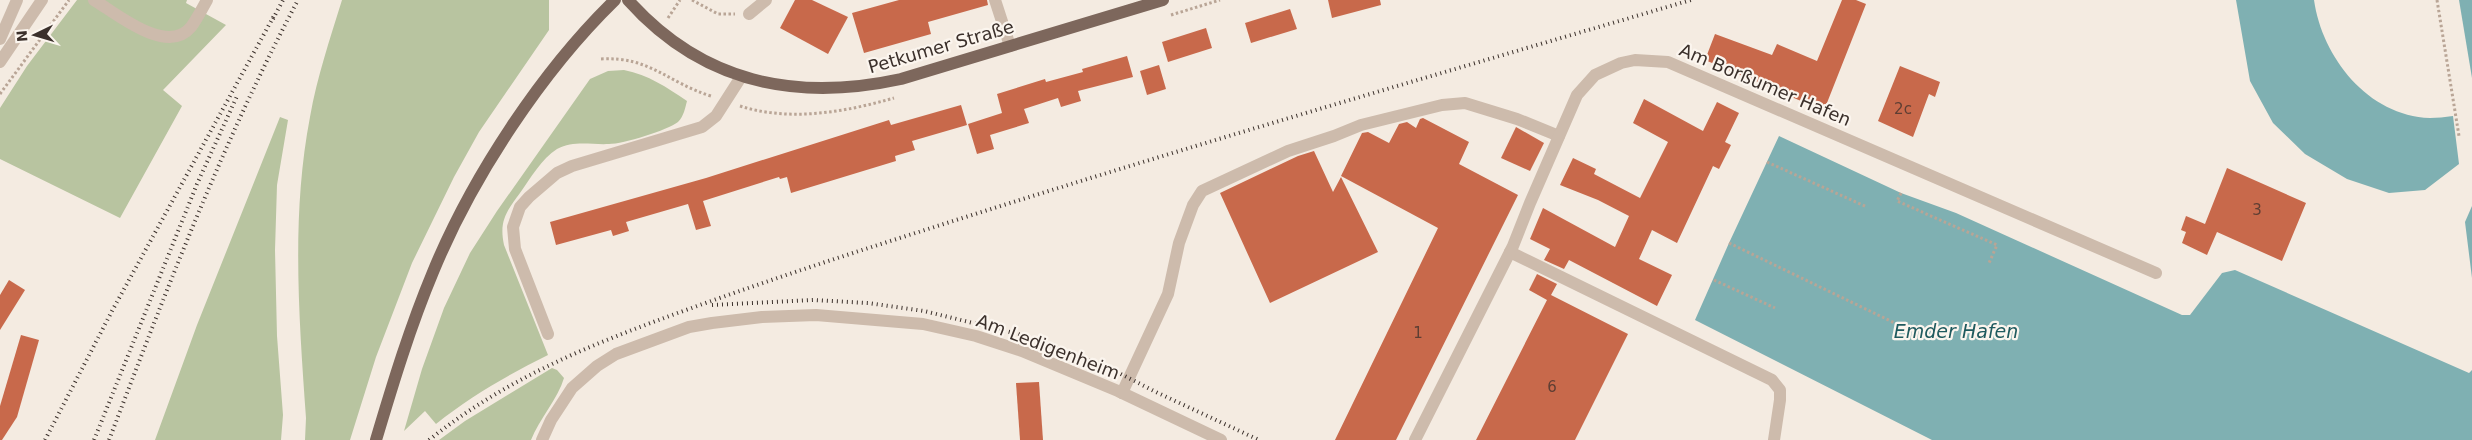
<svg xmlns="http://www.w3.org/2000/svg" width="2472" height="440" viewBox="0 0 2472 440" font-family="'DejaVu Sans',sans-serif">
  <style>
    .green { fill: #b8c4a0 }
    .water { fill: #7fb0b2 }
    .building { fill: #c8694b }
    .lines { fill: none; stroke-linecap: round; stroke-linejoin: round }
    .path { stroke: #b9a596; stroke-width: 3; stroke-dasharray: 2.5 2.5; stroke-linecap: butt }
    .minor { stroke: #cdbbac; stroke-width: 12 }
    .major { stroke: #7d675c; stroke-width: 12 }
    .rail { stroke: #3b302b; stroke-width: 4; stroke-dasharray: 1 4; stroke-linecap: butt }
    .labels { text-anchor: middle; stroke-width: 4.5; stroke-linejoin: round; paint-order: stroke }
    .number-label { font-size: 15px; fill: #5e3e33 }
    .street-label { font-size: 18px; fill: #3b302b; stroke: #fbf5ee }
    .water-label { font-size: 19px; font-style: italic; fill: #1f5a5e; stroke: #fbf5ee }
  </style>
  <rect width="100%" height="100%" fill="#f4ebe1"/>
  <g class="green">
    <path d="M77,0h110l-1,3 40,22 -63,65 19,16 -62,112 -120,-59v-51l27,-42z"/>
    <path d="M342,0h207v30l-70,102 -25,45 -42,86 -36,94 -26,83h-45l1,-22c-7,-100 -15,-202 4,-301 7,-40 20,-78 32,-117z"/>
    <path d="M624,70c25,5 42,17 63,31 -2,7 -3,15 -9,21 -10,8 -55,22 -69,22 -18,1 -35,-4 -52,5 -15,9 -27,30 -37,44 -14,19 -21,28 -16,52l44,110c-40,20 -77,41 -112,69l-11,-13 -21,20 18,-62 22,-61 26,-55 27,-42 93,-132 18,-8z"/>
    <path d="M280,117l8,3 -11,65 -2,65 2,86 6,79 -2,25h-126l42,-115z"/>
    <path d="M552,368l5,2 7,8c-6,21 -25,41 -33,62h-92l26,-19z"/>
  </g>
  <g class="water">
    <path d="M2236,0h78c8,57 54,116 116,118 7,0 15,-1 23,-2l6,48 -34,26 -36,3 -42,-14 -42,-25 -32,-31 -23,-42z"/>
    <path d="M2459,0h13v78z"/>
    <path d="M1779,136l122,57 55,20 226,102h8l32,-42 13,-3 234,103 3,-3v70h-540l-237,-120 34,-77z"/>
    <path d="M2472,206v72l-7,-56z"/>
  </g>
  <g class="building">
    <path d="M795,0h17l36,17 -20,37 -48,-26z"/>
    <path d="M899,0h88l1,5 -60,17 3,12 -67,19 -12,-40z"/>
    <path d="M1328,0h52l1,5 -49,13z"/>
    <path d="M1842,0h14l10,4 -43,109 -22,-12 -96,-41 10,-26 57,21 5,-11 40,17z"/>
    <path d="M1290,9l7,20 -46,14 -6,-20z"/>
    <path d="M1206,28l6,20 -44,14 -6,-20z"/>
    <path d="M1127,56l6,21 -55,14 3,10 -20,6 -3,-9 -34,11 5,14 -39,12 4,14 -17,5 -9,-30 34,-11 -5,-19 48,-15 1,3 37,-10 -1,-3z"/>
    <path d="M1159,65l7,24 -19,6 -7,-24z"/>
    <path d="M1900,66l40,16 -5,15 -6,-3 -16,43 -35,-16z"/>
    <path d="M1644,99l59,32 14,-29 22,11 -14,29 6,3 -12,24 -6,-3 -36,77 -25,-13 -13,29 33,16 -15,31 -88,-46 -5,9 -20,-9 6,-11 -20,-10 13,-31 72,39 14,-31 -31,-16 -38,-15 13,-27 23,11 -2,5 46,24 28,-56 -35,-19z"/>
    <path d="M961,105l6,20 -55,16 3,9 -20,6 1,5 -105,32 -4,-16 -7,2 -1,-2 -76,24 8,25 -15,4 -8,-26 -62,18 3,9 -16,5 -2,-6 -55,15 -6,-23 156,-44 183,-58 2,5z"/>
    <path d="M1423,118l46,24 -10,22 59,31 -122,245h-61l103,-212 -97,-52 21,-43 6,-1 21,11 10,-19 8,-2 9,6 4,-9z"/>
    <path d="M1516,127l28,16 -14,28 -29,-13z"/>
    <path d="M1314,151l19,41 8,-15 37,75 -108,51 -50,-110 78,-37z"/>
    <path d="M2227,168l79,35 -24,58 -65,-29 -10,23 -25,-12 4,-11 -5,-2 5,-14 19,8z"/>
    <path d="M1537,274l20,10 -6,11 77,39 -53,106h-99l71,-140 -18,-10z"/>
    <path d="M9,280l16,10 -25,40v-35z"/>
    <path d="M21,335l18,5 -22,77 -15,23h-2v-34z"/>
    <path d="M1039,382l4,58h-23l-4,-57z"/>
  </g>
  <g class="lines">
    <g class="path">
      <path d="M692,0l26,14h17"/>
      <path d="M2437,0l22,136"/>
      <path d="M1171,15l49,-15"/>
      <path d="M668,18l12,-18"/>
      <path d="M601,59c49,-3 67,24 110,37"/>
      <path d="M0,94l69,-94"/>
      <path d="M740,106c50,16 105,6 154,-8"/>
      <path d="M1767,162l100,45"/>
      <path d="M1901,193l-4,8 100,44 -8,18"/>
      <path d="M1729,243l176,85"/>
      <path d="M1714,280l61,28"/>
    </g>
    <g class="minor">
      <path d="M94,0c23,14 73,56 97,27 6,-8 11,-18 16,-27"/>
      <path d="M995,0l15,46"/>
      <path d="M749,14l17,-14"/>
      <path d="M0,39l17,-39"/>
      <path d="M0,62l42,-62"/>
      <path d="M1510,252l262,128 8,10v10l-6,40"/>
      <path d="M548,334l-33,-85 -2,-22 7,-20 9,-10 28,-24 15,-7 130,-39 14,-11 25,-39"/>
      <path d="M1122,393l46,-99 11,-51 14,-38 9,-14 86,-40 46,-15 27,-11 81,-20 23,-2 52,16 42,17"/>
      <path d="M542,440l9,-20 21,-32 25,-22 19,-12 73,-27 23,-4 50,-6 54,-2 107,9 53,12 46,15 96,40 103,49"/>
      <path d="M1415,440l98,-194 17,-43 47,-108 18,-20 26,-12 14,-3 33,2 488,211"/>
    </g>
    <g class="major">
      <path d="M628,0c74,83 167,102 273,79l262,-79"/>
      <path d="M376,440c17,-57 34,-113 57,-168 39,-95 109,-201 182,-272"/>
    </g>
    <g class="rail">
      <path d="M273,19l10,-19"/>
      <path d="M712,305l101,-5 55,3 56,8 94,23 87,32 53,27 101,47"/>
      <path d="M45,440l67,-129 163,-297"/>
      <path d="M94,440l103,-256 41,-90"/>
      <path d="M109,440c57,-149 114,-299 189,-440"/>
      <path d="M429,440c79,-63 163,-96 257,-130 72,-26 144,-50 217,-73 261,-84 525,-160 788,-237"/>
    </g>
  </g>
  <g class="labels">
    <g class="number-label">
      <text x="1903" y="114">2c</text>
      <text x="2257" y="215">3</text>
      <text x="1418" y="338">1</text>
      <text x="1552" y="392">6</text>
    </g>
    <g class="street-label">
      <text transform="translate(941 47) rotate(-16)" y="6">Petkumer Straße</text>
      <text transform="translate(1765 85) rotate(23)" y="6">Am Borßumer Hafen</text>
      <text transform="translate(1048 347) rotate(21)" y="6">Am Ledigenheim</text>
    </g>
    <g class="water-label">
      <text x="1956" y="338">Emder Hafen</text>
    </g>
  </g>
  <g transform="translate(35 35) rotate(265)" stroke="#fbf5ee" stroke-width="4" paint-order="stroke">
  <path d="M0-4L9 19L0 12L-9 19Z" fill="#3b302b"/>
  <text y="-8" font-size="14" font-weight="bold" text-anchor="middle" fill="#3b302b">N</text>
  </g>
</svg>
